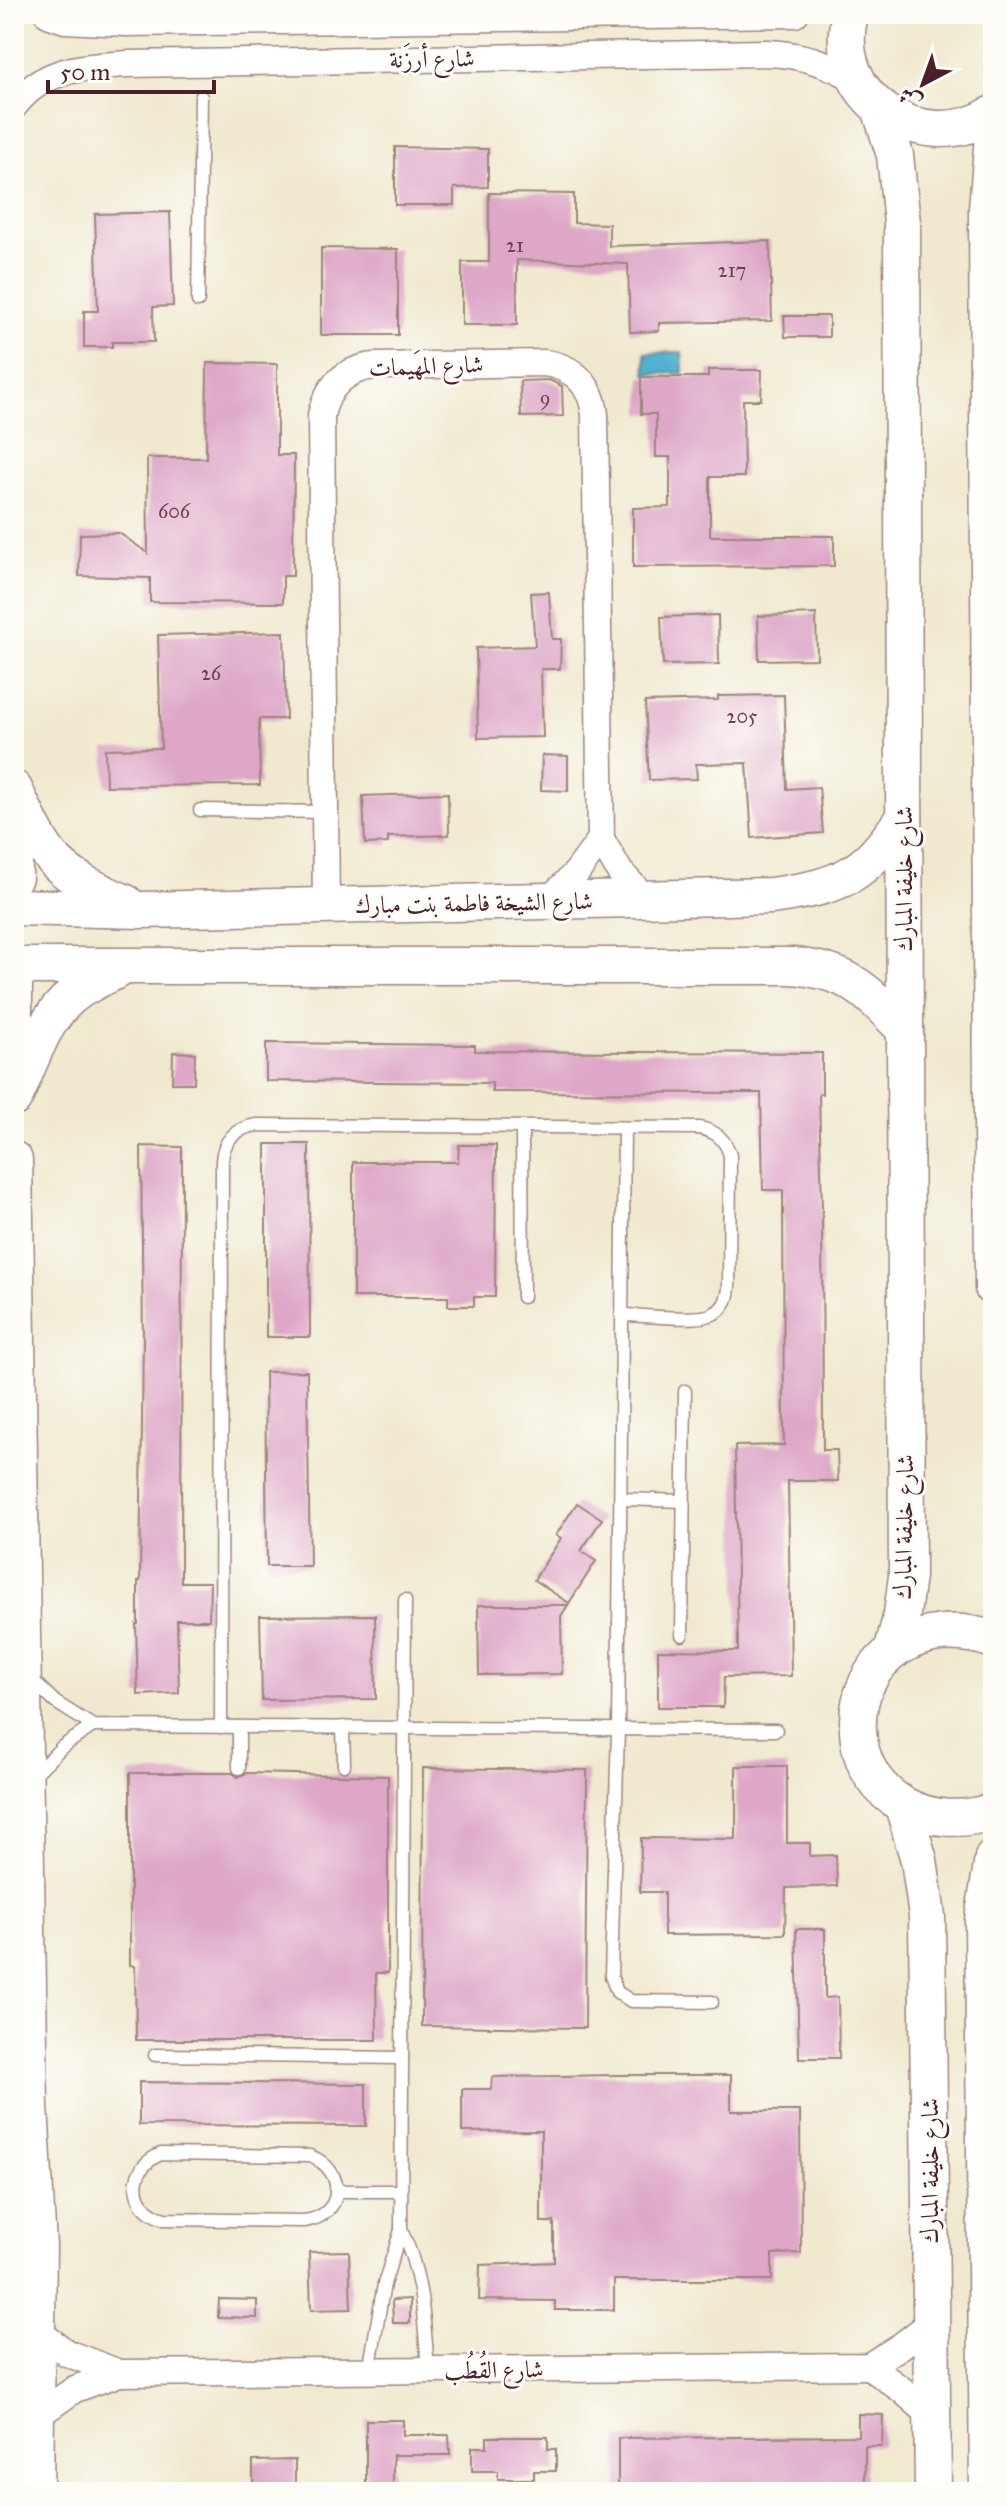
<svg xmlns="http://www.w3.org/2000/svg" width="1007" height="2506" viewBox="0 0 1007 2506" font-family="'IM FELL Great Primer',Amiri,serif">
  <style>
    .water { fill: #51b2d0; stroke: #4e687e; stroke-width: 2 }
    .building { fill: #dea7c8 }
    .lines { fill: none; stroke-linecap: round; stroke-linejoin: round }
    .service-casing { stroke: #9d847d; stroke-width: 15 }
    .minor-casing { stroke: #9d847d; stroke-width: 29 }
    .secondary-casing { stroke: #9d847d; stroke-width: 39 }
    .service { stroke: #fff; stroke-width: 12 }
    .minor { stroke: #fff; stroke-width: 26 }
    .secondary { stroke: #fff; stroke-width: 36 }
    .labels { text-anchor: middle; stroke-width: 6; stroke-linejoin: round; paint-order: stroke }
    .number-label { font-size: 20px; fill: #6f4152 }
    .street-label { font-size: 24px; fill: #4a1f2b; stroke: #fdfcf7 }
  </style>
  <rect width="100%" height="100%" fill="#fdfcf7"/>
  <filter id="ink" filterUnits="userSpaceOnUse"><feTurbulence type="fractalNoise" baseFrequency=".0125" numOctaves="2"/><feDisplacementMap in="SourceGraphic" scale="16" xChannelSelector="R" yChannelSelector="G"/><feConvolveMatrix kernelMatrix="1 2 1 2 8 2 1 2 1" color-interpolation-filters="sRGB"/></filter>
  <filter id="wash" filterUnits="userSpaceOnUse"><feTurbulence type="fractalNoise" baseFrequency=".006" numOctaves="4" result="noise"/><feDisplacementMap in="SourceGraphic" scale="32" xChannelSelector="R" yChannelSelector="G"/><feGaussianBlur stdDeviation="1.8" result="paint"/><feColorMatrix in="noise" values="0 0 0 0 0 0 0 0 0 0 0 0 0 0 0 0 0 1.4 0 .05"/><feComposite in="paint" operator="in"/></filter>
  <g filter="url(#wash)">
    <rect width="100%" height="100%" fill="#f0e9cf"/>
    <path class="water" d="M682,352l1,21 -37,1 -1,-21z"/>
    <g id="blocks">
      <g class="building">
        <path d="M395,147l93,2v38l-34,1v17h-59z"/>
        <path d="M489,193l85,1v29l35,1v22l161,-5 2,80 -113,2v8l-29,1 -2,-68 -111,-4v65h-55v-63h27z"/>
        <path d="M170,212l3,94 -20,1 1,35h-42v5h-28v-36h14l-3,-97z"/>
        <path d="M321,248l77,1v86h-77z"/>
        <path d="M784,316h45v21h-44z"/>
        <path d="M207,363l70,1v91h17l-1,121h-10v27l-133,-1v-24l-71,-2 1,-42 39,-1 29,20 -1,-95h59z"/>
        <path d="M708,370h54l-1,30h-18l1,77h-34v59h124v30l-201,1v-59l37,-1v-50h-14v-43h-15v-37h67z"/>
        <path d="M549,380l13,6 1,30 -42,1 -1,-36z"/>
        <path d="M549,592l3,47h9l-1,30h-19l2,68 -65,1 -2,-90 59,-2 -4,-53z"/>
        <path d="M816,614l1,45 -58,1 -1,-44z"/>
        <path d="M718,615l1,49 -56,1 -2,-48z"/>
        <path d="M284,632l2,87h-27l1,66 -154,1 -1,-37 56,-1 -3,-113z"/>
        <path d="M784,695l3,94 32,-2 4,46 -71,5 -5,-75 -51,1 1,15 -48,1 -4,-78 73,-2v-4z"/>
        <path d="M542,755l26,1v35l-27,-1z"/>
        <path d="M448,793l1,42 -61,2v6l-23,1 -2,-48z"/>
        <path d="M266,1043l209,2v6l347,2v41h-3l3,115 1,241h14l1,31h-50l3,195 -67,1 -1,30h-65v-57l80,1 -3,-205 49,-1 -1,-255h-20l-2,-97 -269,-1v-9l-226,-2z"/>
        <path d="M173,1052l22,1 -1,30h-22z"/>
        <path d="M266,1144h43l1,193h-44z"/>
        <path d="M459,1145h37l-1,152h-21v9h-26v-9h-95v-135h105z"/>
        <path d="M141,1146l41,1 -1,435h29l-1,38h-32l2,73 -41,2 -2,-71h2v-43h2l3,-240z"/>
        <path d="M307,1371l3,195h-43l-2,-194z"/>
        <path d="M577,1503l25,16 -21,32 15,10 -27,42 -35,-23 27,-42 -5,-3z"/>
        <path d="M478,1605h90l-7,11 1,58 -83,1z"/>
        <path d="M375,1615l1,84 -114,1 -2,-84z"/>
        <path d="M736,1766h51v77h23v13l26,-1 1,31 -51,2 -1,46 -121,1v-43h-24l1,-54 95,1z"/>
        <path d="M423,1768l164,2 -2,258 -163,-2z"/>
        <path d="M130,1773h102l6,4 8,-4 142,3v197h-12l1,67h-241l-1,-74 -5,-1z"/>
        <path d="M796,1929h29v69l13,-1 1,61h-40z"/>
        <path d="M616,2075h115v36h69l1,142 -29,1v26h-158v30h-59v-9l-76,-1 1,-35 74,-3v-40h-13v-91l-79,1v-43h29l1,-12z"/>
        <path d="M139,2082l227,2v42l-227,-1z"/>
        <path d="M349,2251l2,58 -40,1 -2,-58z"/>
        <path d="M219,2299l38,1v18l-39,-1z"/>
        <path d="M410,2299v24h-17l-1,-23z"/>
        <path d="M858,2414l25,1 -1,31h-17v46h-247v-54l240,-2z"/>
        <path d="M366,2420h37v15h46l1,20h-57v35l-27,2z"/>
        <path d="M487,2437h61v12h8v22h-22v8h-36v-8h-26v-24h15z"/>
        <path d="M295,2460v32h-42v-31z"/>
      </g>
    </g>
  </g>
  <g filter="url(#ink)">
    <use href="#blocks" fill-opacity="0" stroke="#9d847d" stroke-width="2"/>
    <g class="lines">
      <g class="service-casing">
        <g id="service">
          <path d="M198,301l3,-204"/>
          <path d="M200,810l125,2"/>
          <path d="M522,1127l1,170"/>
          <path d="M624,1128l-6,601 -7,247 6,16 14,9 81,1"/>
          <path d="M621,1499l63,2"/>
          <path d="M682,1635l3,-244"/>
          <path d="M31,1679l24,23 38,24 683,4"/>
          <path d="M221,1727l1,-566c1,-21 14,-33 35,-36l442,3c17,3 26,11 31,27l-1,133c-1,11 -5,21 -16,26 -15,8 -72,1 -91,1"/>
          <path d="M343,1727l1,38"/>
          <path d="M239,1768v-41"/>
          <path d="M33,1776l29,-29 31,-21"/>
          <path d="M155,2055l247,3"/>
          <path d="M161,2154l149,2c37,14 35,60 -6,65l-140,-2c-36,-11 -37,-51 -3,-65z"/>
          <path d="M336,2191h65"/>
          <path d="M401,2230c22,45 23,91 27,140"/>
          <path d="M369,2371l15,-87 17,-54 4,-630"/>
        </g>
      </g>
      <g class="minor-casing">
        <g id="minor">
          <path d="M48,14l17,6 61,3 669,-9"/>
          <path d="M14,106c29,-38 69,-39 113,-42l640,-11c33,1 62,10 90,27"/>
          <path d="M547,902l30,-30 24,-33"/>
          <path d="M326,906l-5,-491c7,-29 24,-46 54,-49l170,-3c29,4 47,22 50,52l6,424 19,33 26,27"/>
          <path d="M37,2331l30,22 52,20"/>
          <path d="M869,2366l33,24 31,27"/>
          <path d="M37,2416l38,-27 44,-16 750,-7 32,-20 30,-23"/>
        </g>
      </g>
      <g class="secondary-casing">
        <g id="secondary">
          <path d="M850,14c-22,85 72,144 143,100"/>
          <path d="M880,108l15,47 7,68 5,1353 -5,38 -10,38"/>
          <path d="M993,135l-6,74 6,1079"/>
          <path d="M14,789c34,72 38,82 112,114"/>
          <path d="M14,859v18"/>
          <path d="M14,907l128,3 629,-14c71,-10 93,-19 133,-79"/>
          <path d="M14,966h778c58,5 74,24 113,64"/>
          <path d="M14,979v52"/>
          <path d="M14,1098c16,-34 28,-78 58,-102 14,-12 32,-19 48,-27"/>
          <path d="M14,1160l16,946 8,140 -3,246"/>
          <path d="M993,1640c-67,-25 -139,14 -135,91 4,70 75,102 135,80"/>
          <path d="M903,1806l16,54 8,56 6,576"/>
          <path d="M988,2492l-5,-572 10,-62"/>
        </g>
      </g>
      <use href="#service" class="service"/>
      <use href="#minor" class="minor"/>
      <use href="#secondary" class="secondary"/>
    </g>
  </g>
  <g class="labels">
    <g class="number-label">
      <text x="515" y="252">21</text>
      <text x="732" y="277">217</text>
      <text x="545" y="405">9</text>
      <text x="174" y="518">606</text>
      <text x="211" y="680">26</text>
      <text x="742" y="723">205</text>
    </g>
    <g class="street-label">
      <text transform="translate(432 59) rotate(-1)" y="8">شارع أرزَنة</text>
      <text transform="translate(426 366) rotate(-2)" y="8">شارع المهَيمات</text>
      <text transform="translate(904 879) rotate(-90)" y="8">شارع خليفة المبارك</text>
      <text transform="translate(474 903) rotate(-1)" y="8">شارع الشيخة فاطمة بنت مبارك</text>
      <text transform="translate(904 1527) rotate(-89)" y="8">شارع خليفة المبارك</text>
      <text transform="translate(930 2171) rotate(-90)" y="8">شارع خليفة المبارك</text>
      <text transform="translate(494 2370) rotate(-1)" y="8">شارع القُطُب</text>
    </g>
  </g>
  <rect width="1007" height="2506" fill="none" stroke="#fdfcf7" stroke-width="48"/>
  <g transform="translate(923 84) rotate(221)" stroke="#fdfcf7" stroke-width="6" paint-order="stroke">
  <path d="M0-6L14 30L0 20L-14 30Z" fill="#4a1f2b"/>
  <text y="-12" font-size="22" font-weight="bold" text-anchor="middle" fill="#4a1f2b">ش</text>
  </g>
  <path d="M48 80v12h166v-12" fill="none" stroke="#4a1f2b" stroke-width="4"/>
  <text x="60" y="80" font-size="24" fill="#4a1f2b" stroke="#fdfcf7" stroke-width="6" paint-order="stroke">50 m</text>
</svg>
